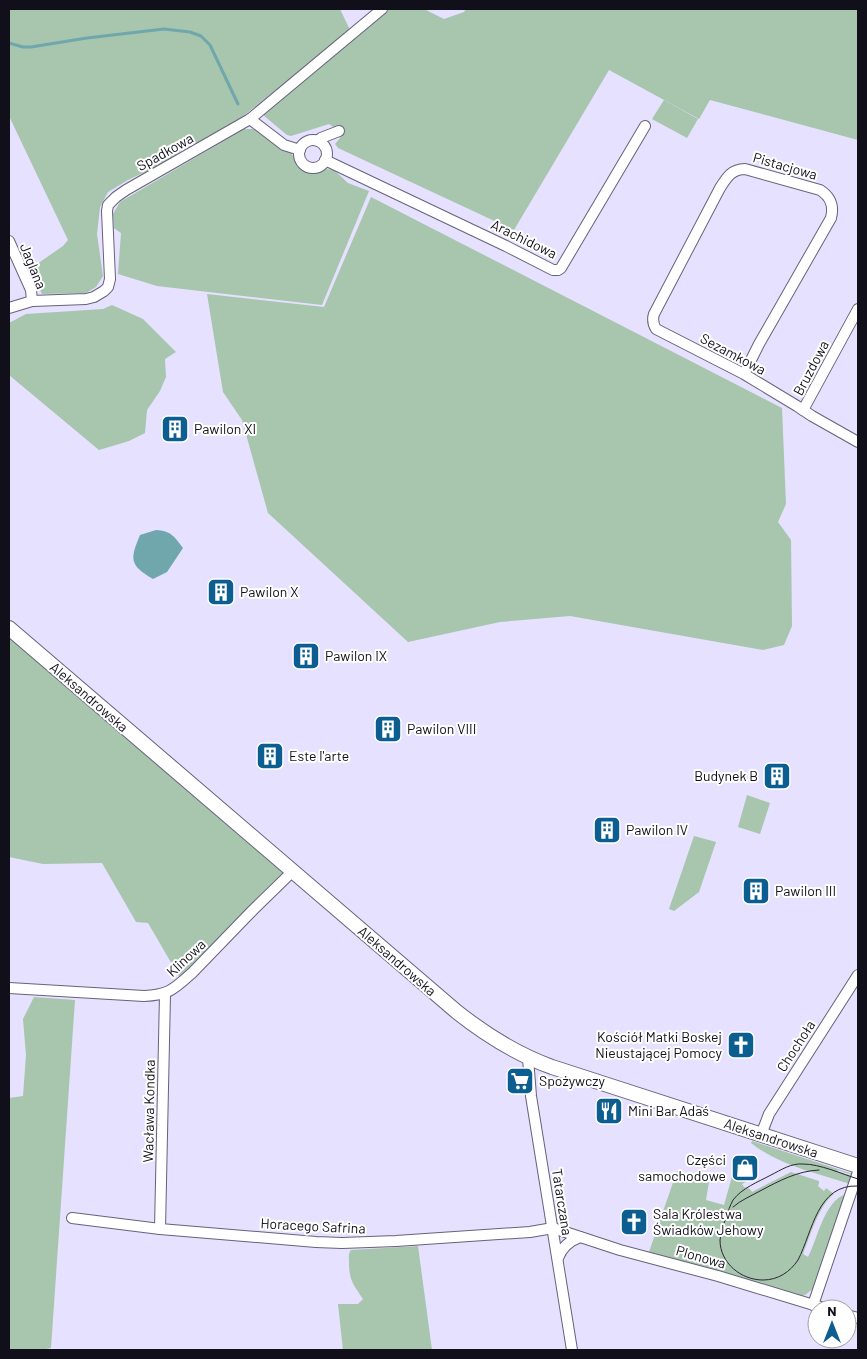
<svg xmlns="http://www.w3.org/2000/svg" width="867" height="1359" viewBox="0 0 867 1359" font-family="Barlow,sans-serif">
  <style>
    .green { fill: #a8c5ae }
    .water { fill: #70a7ac }
    .lines { fill: none; stroke-linecap: round; stroke-linejoin: round }
    .stream { stroke: #70a7ac; stroke-width: 3 }
    .street-casing { stroke: #66627b; stroke-width: 12 }
    .secondary-casing { stroke: #66627b; stroke-width: 16 }
    .street { stroke: #fff; stroke-width: 10 }
    .secondary { stroke: #fff; stroke-width: 14 }
    .tram { stroke: #2a2734; stroke-width: 1 }
    .labels { text-anchor: middle; stroke-width: 4; stroke-linejoin: round; paint-order: stroke }
    .street-label { font-size: 14px; fill: #110f19; stroke: #fff }
    .poi-label { font-size: 14px; fill: #110f19; stroke: #fff; text-anchor: start }
  </style>
  <rect width="100%" height="100%" fill="#e5e1ff"/>
  <g class="green">
    <path d="M9,9h331l10,21 -108,87 -47,27h-12l-5,2 2,5 -9,9 -43,20 -20,12 -8,15 -3,27 6,42 -7,11 -10,6 -44,1c-5,-11 -6,-18 -5,-30l26,-18 5,-6 -59,-124z"/>
    <path d="M389,9h35l20,10 20,-7 2,-3h392v131l-148,-40 -11,19 -90,-49 -95,160 -176,-82 -3,-4 5,-6 -5,-10 -6,-4 -38,12 -4,-1 -24,-20z"/>
    <path d="M664,100l34,19 -11,19 -35,-19z"/>
    <path d="M244,129h9l37,22 10,16 5,3 13,2 8,-3 8,1 14,13 21,8 -47,114 -165,-19 -39,-12 3,-41 -7,-5 -1,-14 7,-12z"/>
    <path d="M371,197l411,211 4,96 -8,18 13,18 1,86 -8,19 -21,5 -193,-34 -70,6 -92,20 -140,-129 -26,-93 -19,-28 -16,-98 117,13z"/>
    <path d="M112,305l31,14 33,33 -11,7 1,18 -6,14 -13,19 -2,23 -16,8 -30,9 -90,-75v-52l17,-9 77,-5z"/>
    <path d="M9,635l277,238 -77,78 -29,27 -32,-55 -12,-1 -34,-59 -59,1 -34,-7z"/>
    <path d="M747,795l23,8 -10,31 -22,-7z"/>
    <path d="M694,836l22,6 -17,50 -25,19 -5,-2z"/>
    <path d="M34,997l41,3 -24,348 -10,2h-32v-252l14,-2 3,-41 -3,-36z"/>
    <path d="M752,1141l101,33 -1,1 -14,-5 -1,1 15,5 -2,8c-34,-11 -71,-19 -99,-41z"/>
    <path d="M677,1171l32,11 -3,18 18,5 9,-32 18,6 -9,5 2,3 6,2 2,3 39,-20 28,9v2l-1,3 6,5 2,-3 8,6c-15,11 -24,42 -31,60l5,3c10,-19 16,-56 38,-63l-32,94 -9,7 -8,1 -92,-26 -56,-18z"/>
    <path d="M418,1246l14,104h-89l-5,-46h20l5,-5c-10,-15 -14,-19 -14,-37 0,-5 -1,-8 2,-12z"/>
  </g>
  <path class="water" d="M156,530c15,1 18,6 27,18l-16,24 -14,7c-24,-14 -23,-20 -13,-44z"/>
  <g class="lines">
    <path class="stream" d="M9,43l14,4h8l56,-9 77,-9 26,3 11,4 9,9 28,59"/>
    <g class="street-casing">
      <g id="street">
        <path d="M250,119l34,26 16,5"/>
        <circle cx="313" cy="154" r="14"/>
        <path d="M318,141l3,-3 18,-7"/>
        <path d="M325,160l181,86 47,24h5l3,-2 84,-142"/>
        <path d="M9,241l22,49 1,11"/>
        <path d="M9,308l23,-7 54,-2 8,-2 10,-6 4,-4 2,-8 -3,-68 1,-6 8,-8 10,-7 124,-71 132,-110"/>
        <path d="M744,374l15,-30 72,-126c3,-12 0,-21 -11,-28l-75,-21c-13,0 -18,8 -25,19l-66,126c-2,6 -1,10 2,15l88,45 53,32 15,10 46,26"/>
        <path d="M803,410l55,-101"/>
        <path d="M9,988l135,8c25,-1 30,-7 48,-23l61,-63 40,-39"/>
        <path d="M528,1058l3,38 41,254"/>
        <path d="M761,1135l8,-21 89,-139"/>
        <path d="M72,1218l88,11 156,13 26,1 54,-2 134,-9 23,-4 67,22 98,26 109,33"/>
        <path d="M160,1229l5,-235"/>
        <path d="M558,1258c4,-11 11,-17 22,-21"/>
        <path d="M813,1305l45,-133"/>
        <path d="M847,1315l11,3"/>
      </g>
    </g>
    <g class="secondary-casing">
      <path id="secondary" d="M9,628l448,384c29,23 59,42 95,55l306,99"/>
    </g>
    <use href="#street" class="street"/>
    <use href="#secondary" class="secondary"/>
    <g class="tram">
      <path d="M858,1179c-16,-5 -38,-15 -55,-15 -12,-1 -22,6 -32,11 -13,7 -29,13 -38,25 -3,6 -5,11 -7,18 -3,7 -5,14 -6,22 0,23 21,40 43,40 15,0 27,-8 35,-20 15,-29 19,-76 60,-74"/>
      <path d="M733,1207c8,-7 18,-11 27,-16 19,-10 37,-20 59,-21"/>
    </g>
  </g>
  <defs>
    <g id="building-square" transform="scale(1.4375)"><rect x="-9" y="-9" width="18" height="18" rx="4" fill="#0d5e90" stroke="#fff"/><path d="M-4-6H4V6H1V3H-1V6H-4ZM-2.5-4.3h1.7v1.8h-1.7ZM.8-4.3h1.7v1.8H.8ZM-2.5-1h1.7V.8h-1.7ZM.8-1h1.7V.8H.8Z" fill="#fff"/></g>
    <g id="church-square" transform="scale(1.4375)"><rect x="-9" y="-9" width="18" height="18" rx="4" fill="#0d5e90" stroke="#fff"/><path d="M-1.2-6h2.4v3.5h3.3v2.4h-3.3V6h-2.4V-.1h-3.3v-2.4h3.3Z" fill="#fff"/></g>
    <g id="supermarket-square" transform="scale(1.4375)"><rect x="-9" y="-9" width="18" height="18" rx="4" fill="#0d5e90" stroke="#fff"/><path d="M-6-5.5h2.5l.6 2H6L4.5 2H-2.5L-4.4-4H-6ZM-1.5 3.2a1.3 1.3 0 1 0 .1 0ZM3 3.2a1.3 1.3 0 1 0 .1 0Z" fill="#fff"/></g>
    <g id="restaurant-square" transform="scale(1.4375)"><rect x="-9" y="-9" width="18" height="18" rx="4" fill="#0d5e90" stroke="#fff"/><path d="M-5-6h1v4h1v-4h1v4h1v-4h1v5L-1.5 .5V6h-2V.5L-5-1ZM5-6V6H3V1.5H1.5Q1.5-4 5-6Z" fill="#fff"/></g>
    <g id="shop-square" transform="scale(1.4375)"><rect x="-9" y="-9" width="18" height="18" rx="4" fill="#0d5e90" stroke="#fff"/><path d="M-5-2.5h2.3a2.7 3.5 0 0 1 5.4 0H5L5.5 6h-11ZM-1.5-2.5h3a1.5 2.3 0 0 0-3 0Z" fill="#fff"/></g>
  </defs>
  <g fill-rule="evenodd">
    <use href="#building-square" x="175" y="429"/>
    <use href="#building-square" x="221" y="592"/>
    <use href="#building-square" x="306" y="656"/>
    <use href="#building-square" x="388" y="729"/>
    <use href="#building-square" x="270" y="756"/>
    <use href="#building-square" x="777" y="776"/>
    <use href="#building-square" x="607" y="830"/>
    <use href="#building-square" x="756" y="891"/>
    <use href="#church-square" x="741" y="1045"/>
    <use href="#supermarket-square" x="520" y="1081"/>
    <use href="#restaurant-square" x="609" y="1111"/>
    <use href="#shop-square" x="745" y="1168"/>
    <use href="#church-square" x="634" y="1222"/>
  </g>
  <g class="labels">
    <g class="street-label">
      <text transform="translate(165 152) rotate(-29)" y="5">Spadkowa</text>
      <text transform="translate(785 166) rotate(16)" y="5">Pistacjowa</text>
      <text transform="translate(524 239) rotate(26)" y="5">Arachidowa</text>
      <text transform="translate(33 266) rotate(68)" y="5">Jaglana</text>
      <text transform="translate(733 354) rotate(28)" y="5">Sezamkowa</text>
      <text transform="translate(811 368) rotate(-62)" y="5">Bruzdowa</text>
      <text transform="translate(89 697) rotate(41)" y="5">Aleksandrowska</text>
      <text transform="translate(186 958) rotate(-43)" y="5">Klinowa</text>
      <text transform="translate(397 961) rotate(41)" y="5">Aleksandrowska</text>
      <text transform="translate(796 1046) rotate(-57)" y="5">Chochoła</text>
      <text transform="translate(149 1111) rotate(-89)" y="5">Wacława Kondka</text>
      <text transform="translate(771 1138) rotate(18)" y="5">Aleksandrowska</text>
      <text transform="translate(562 1202) rotate(81)" y="5">Tatarczana</text>
      <text transform="translate(313 1226) rotate(3)" y="5">Horacego Safrina</text>
      <text transform="translate(701 1257) rotate(16)" y="5">Plonowa</text>
    </g>
    <g class="poi-label">
      <text x="194" y="434">Pawilon XI</text>
      <text x="240" y="597">Pawilon X</text>
      <text x="325" y="661">Pawilon IX</text>
      <text x="407" y="734">Pawilon VIII</text>
      <text x="289" y="761">Este l'arte</text>
      <text x="758" y="781" text-anchor="end">Budynek B</text>
      <text x="626" y="835">Pawilon IV</text>
      <text x="775" y="896">Pawilon III</text>
      <text x="722" y="1042" text-anchor="end">Kościół Matki Boskej<tspan x="722" dy="16">Nieustającej Pomocy</tspan></text>
      <text x="539" y="1086">Spożywczy</text>
      <text x="628" y="1116">Mini Bar Adaś</text>
      <text x="726" y="1165" text-anchor="end">Części<tspan x="726" dy="16">samochodowe</tspan></text>
      <text x="653" y="1219">Sala Królestwa<tspan x="653" dy="16">Świadków Jehowy</tspan></text>
    </g>
  </g>
  <rect width="867" height="1359" fill="none" stroke="#110f19" stroke-width="20"/>
  <g transform="translate(832 1324)"><circle r="24" fill="#ffffff" stroke="#a09fa3"/>
  <path d="M0-4L9 19L0 12L-9 19Z" fill="#0d5e90"/>
  <text y="-8" font-size="14" font-weight="bold" text-anchor="middle" fill="#110f19">N</text>
  </g>
</svg>
